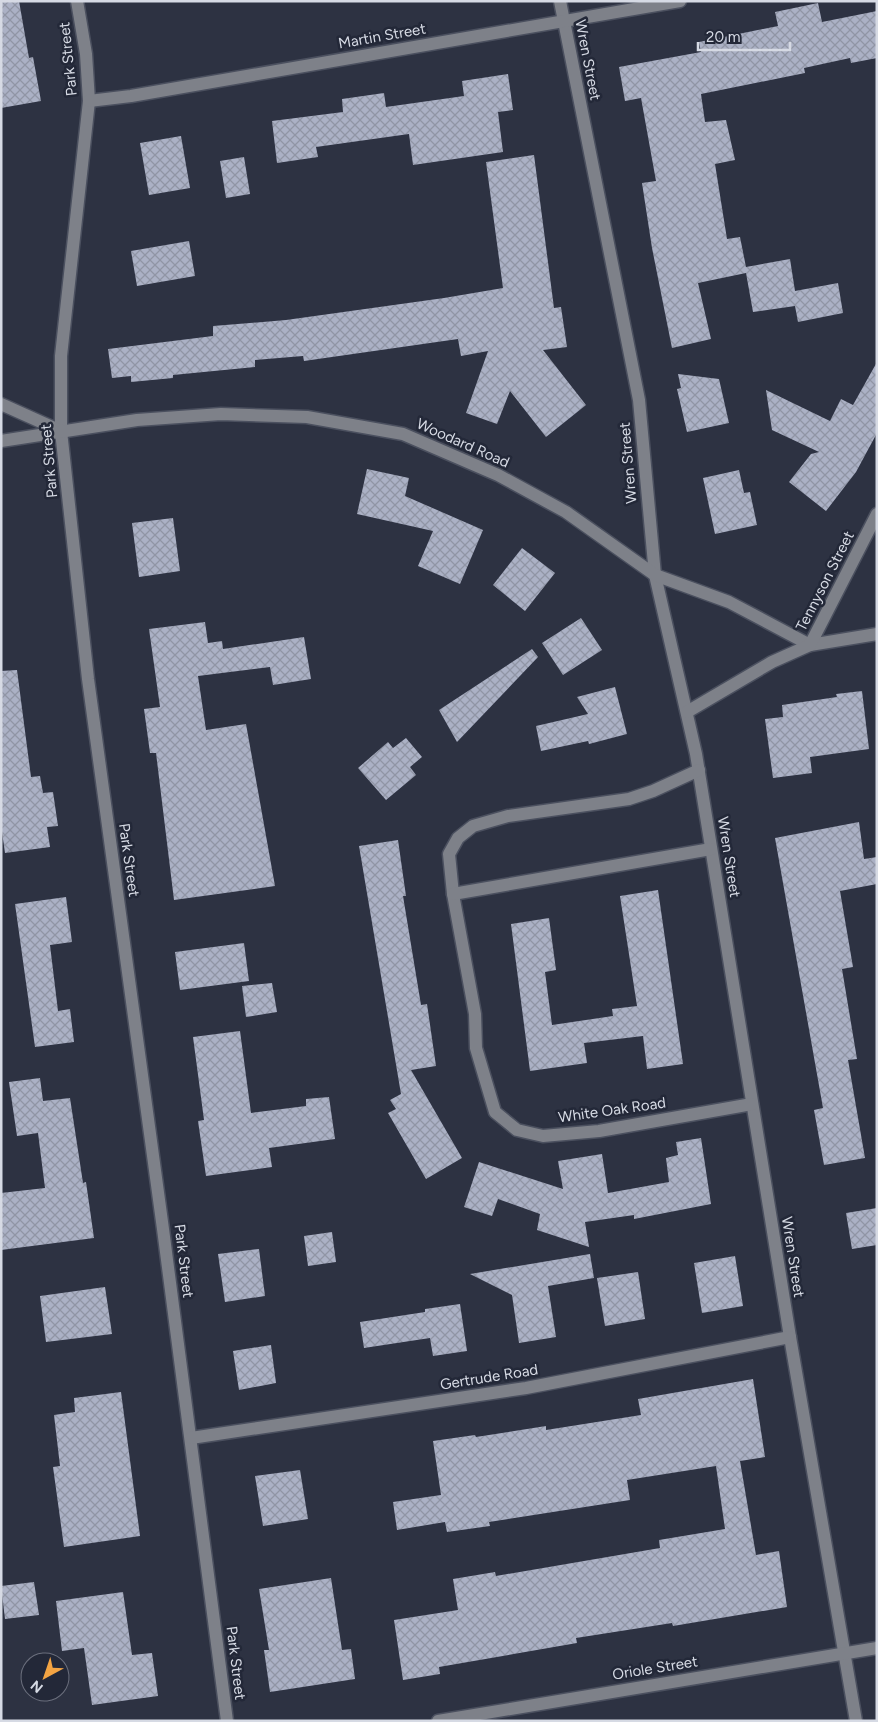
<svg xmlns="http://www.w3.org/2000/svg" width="878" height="1722" viewBox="0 0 878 1722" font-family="Figtree,sans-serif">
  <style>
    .building { fill: url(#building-cross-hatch) }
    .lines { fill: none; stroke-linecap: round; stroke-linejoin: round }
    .minor-casing { stroke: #4b505f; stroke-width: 15 }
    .minor { stroke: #7e8189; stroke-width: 12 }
    .labels { text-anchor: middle; stroke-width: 5; stroke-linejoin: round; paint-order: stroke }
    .street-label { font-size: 15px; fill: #d6dae4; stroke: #232838 }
  </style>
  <defs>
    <pattern id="building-cross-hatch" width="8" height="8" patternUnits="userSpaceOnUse" patternTransform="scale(1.25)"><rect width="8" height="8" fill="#abb1c5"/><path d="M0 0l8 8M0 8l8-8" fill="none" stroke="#9095a5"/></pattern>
  </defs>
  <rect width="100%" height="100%" fill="#2d3242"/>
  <g class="building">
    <path d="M1,1h18l10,57 4,-1 8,44 -40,7z"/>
    <path d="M818,3l4,19 55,-11v47l-26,5 -1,-5 -46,10 1,5 -104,21 4,28 21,-2 9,40 -20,4 12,75 13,-2 6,30 44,-8 5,32 43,-8 5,30 -45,9 -3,-16 -42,6 -7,-39 -48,10 13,56 -39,9 -20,-100 -10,-65 14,-2 -15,-83 -16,3 -6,-34 82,-15 -2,-10 79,-16 -3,-14z"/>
    <path d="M508,74l5,36 -15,2 5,40 -90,13 -4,-31 -93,13 2,10 -41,6 -5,-42 71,-9 -1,-13 42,-6 2,14 78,-11 -2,-15z"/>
    <path d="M181,136l9,52 -41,7 -9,-52z"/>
    <path d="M534,155l20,153 7,-1 6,40 -24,3 43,55 -40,32 -36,-46 -13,33 -31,-11 22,-62 -27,5 -3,-17 -154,22 -1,-5 -48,4v7l-82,8v3l-42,4v-6l-19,2 -4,-29 105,-13v-10l73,-6 158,-22 59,-10 -17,-126z"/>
    <path d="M244,157l6,37 -24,4 -6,-37z"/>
    <path d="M189,241l6,35 -58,10 -6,-35z"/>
    <path d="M877,362v71l-21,39 -30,39 -37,-29 22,-28 8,-2 -47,-22 -6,-40 64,31 11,-22 12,6z"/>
    <path d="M678,374l41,5 10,44 -42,9 -10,-43 4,-1z"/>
    <path d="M367,469l42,9 -4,18 78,34 -23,54 -42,-18 15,-35 -76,-17z"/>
    <path d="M739,470l5,23 6,-1 7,33 -42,9 -12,-56z"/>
    <path d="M173,518l7,53 -41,6 -7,-54z"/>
    <path d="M522,548l33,25 -30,38 -32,-26z"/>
    <path d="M581,618l21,32 -39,25 -21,-32z"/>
    <path d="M205,622l3,21 14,-2 1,8 81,-12 7,42 -38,6 -3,-18 -72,9 8,54 40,-6 29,162 -101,14 -18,-147h-6l-6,-44 16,-2 -11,-78z"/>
    <path d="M532,649l6,8 -81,85 -18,-32z"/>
    <path d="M17,670l14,107 9,-1 3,17 10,-1 5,34 -11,1 3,20 -45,6 -4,-28v-154z"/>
    <path d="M615,687l12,47 -38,10 -1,-3 -47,10 -5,-25 52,-12 -11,-17z"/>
    <path d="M862,691l7,58 -59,8 2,16 -39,5 -8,-59 18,-2 -1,-12 55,-8 -1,-3z"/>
    <path d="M406,738l16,19 -12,10 6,8 -30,25 -28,-32 30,-26 5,6z"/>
    <path d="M859,822l5,37 13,-2v27l-37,7 13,76 -11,2 15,90 -9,1 17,98 -41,7 -10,-55 9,-2 -48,-270z"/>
    <path d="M398,840l8,56h-3l18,109 6,-1 9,62 -25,4 51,88 -36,21 -38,-66 8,-4 -6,-9 11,-6 -42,-248z"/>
    <path d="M658,890l25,174 -36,5 -4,-33 -59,7 3,20 -57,8 -19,-147 38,-6 7,52 -11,2 7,53 61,-9 -1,-7 25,-3 -17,-110z"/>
    <path d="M66,897l6,45 -22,3 8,66 12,-2 4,33 -39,5 -20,-143z"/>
    <path d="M244,943l5,38 -69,9 -5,-38z"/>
    <path d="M272,983l5,29 -31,5 -4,-31z"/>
    <path d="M240,1031l11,82 55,-7v-7l23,-2 6,42 -66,9 3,19 -66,9 -8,-55 6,-1 -11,-83z"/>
    <path d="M40,1078l3,23 27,-3 13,85 3,-1 8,56 -93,12v-57l44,-5 -7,-55 -21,3 -8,-54z"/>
    <path d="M701,1138l10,66 -77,15v-4l-49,7 4,25 -52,-17 3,-16 -42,-15 -6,17 -28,-9 15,-45 84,27 -5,-28 44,-7 6,39 61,-11 -3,-24 12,-3 -2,-13z"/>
    <path d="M877,1208v37l-25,4 -6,-36z"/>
    <path d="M332,1232l4,30 -28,4 -4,-30z"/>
    <path d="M259,1249l6,47 -40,6 -7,-48z"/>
    <path d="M590,1254l4,24 -46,8 8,51 -37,6 -7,-48 -42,-21z"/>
    <path d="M735,1256l8,50 -41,7 -8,-50z"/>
    <path d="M638,1272l7,47 -40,7 -8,-48z"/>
    <path d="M105,1287l7,47 -66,8 -6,-46z"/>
    <path d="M460,1304l7,47 -34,5 -3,-18 -66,10 -4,-26 65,-10v-3z"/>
    <path d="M271,1345l5,38 -37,7 -6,-39z"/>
    <path d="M753,1379l12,78 -25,4 16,94 23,-4 8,56 -114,19 -1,-3 -96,15 1,5 -138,24 1,7 -37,6 -9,-60 64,-10 -5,-31 42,-7 1,4 164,-28 -1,-8 66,-11 -9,-63 -89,14 3,20 -141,22 1,4 -43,6 -2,-10 -48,8 -4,-28 48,-7 -8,-54 42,-6 1,2 70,-11v4l95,-15 -3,-16z"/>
    <path d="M121,1392l19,144 -76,11 -11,-80 7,-1 -6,-51 21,-3 -1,-14z"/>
    <path d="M300,1470l8,49 -45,7 -8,-50z"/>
    <path d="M331,1578l11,72 9,-1 4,30 -85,13 -6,-42h5l-10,-61z"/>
    <path d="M34,1582l5,33 -34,4 -4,-33z"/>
    <path d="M123,1592l9,63 20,-2 6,43 -66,9 -8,-57 -22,3 -6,-50z"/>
  </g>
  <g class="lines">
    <g class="minor-casing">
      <g id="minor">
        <path d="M77,1l9,53 3,47 -28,255v75l27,248 75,550 64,492"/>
        <path d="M560,1l79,399 16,175 41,179 94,583 66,384"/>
        <path d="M89,101l42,-5 549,-95"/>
        <path d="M1,404l60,27"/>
        <path d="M1,441l136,-21 84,-6 86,3 96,17 95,41 68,37 89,63 74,27 81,43 67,-11"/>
        <path d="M687,712l85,-50 38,-17 67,-131"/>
        <path d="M699,770l-46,21 -24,8 -121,17 -35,10 -15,12 -9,16 4,40 22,120 1,34 19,64 22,18 26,6 56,-5 153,-27"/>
        <path d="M453,894l258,-45"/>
        <path d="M191,1438l335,-50 264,-51"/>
        <path d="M438,1721l439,-73"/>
      </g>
    </g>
    <use href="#minor" class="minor"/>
  </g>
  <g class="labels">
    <g class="street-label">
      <text transform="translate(382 36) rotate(-10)" y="5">Martin Street</text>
      <text transform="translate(68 59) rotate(-96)" y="5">Park Street</text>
      <text transform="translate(588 60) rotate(79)" y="5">Wren Street</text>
      <text transform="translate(463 443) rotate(24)" y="5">Woodard Road</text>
      <text transform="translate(49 461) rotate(-95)" y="5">Park Street</text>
      <text transform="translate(628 463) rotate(-95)" y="5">Wren Street</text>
      <text transform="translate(825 581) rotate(-63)" y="5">Tennyson Street</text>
      <text transform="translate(729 857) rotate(81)" y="5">Wren Street</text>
      <text transform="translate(129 860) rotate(82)" y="5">Park Street</text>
      <text transform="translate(612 1110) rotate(-8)" y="5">White Oak Road</text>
      <text transform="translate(793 1257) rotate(81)" y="5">Wren Street</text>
      <text transform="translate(184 1261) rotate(83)" y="5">Park Street</text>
      <text transform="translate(489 1377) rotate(-9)" y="5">Gertrude Road</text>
      <text transform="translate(236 1663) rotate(83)" y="5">Park Street</text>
      <text transform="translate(655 1668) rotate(-9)" y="5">Oriole Street</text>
    </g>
  </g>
  <rect width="878" height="1722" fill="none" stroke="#d6dae4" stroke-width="5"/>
  <g transform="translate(45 1677) rotate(220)"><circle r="24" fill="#232838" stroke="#6b6f7d"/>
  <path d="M0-4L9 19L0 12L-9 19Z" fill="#f3a443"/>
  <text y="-8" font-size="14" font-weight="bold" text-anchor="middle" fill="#d6dae4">N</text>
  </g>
  <path d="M698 42v8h92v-8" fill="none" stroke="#d6dae4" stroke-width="2.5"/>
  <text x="706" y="42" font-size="15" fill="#d6dae4" stroke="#232838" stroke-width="4" paint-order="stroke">20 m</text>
</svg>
